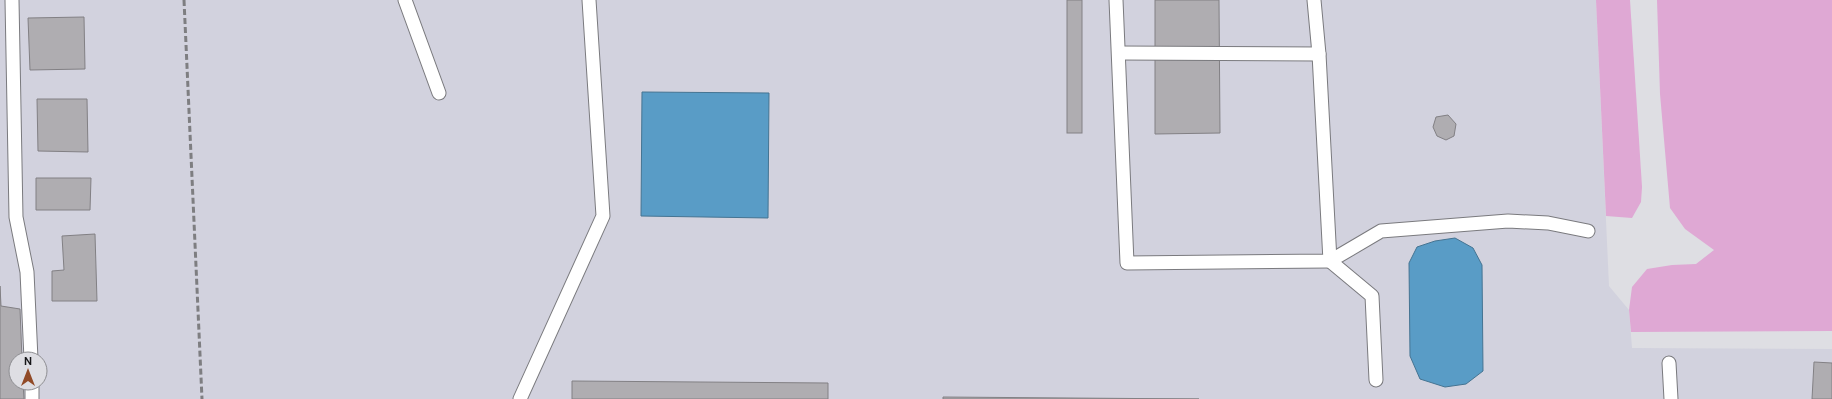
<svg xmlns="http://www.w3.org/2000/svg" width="1832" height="399" viewBox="0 0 1832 399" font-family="'DM Sans',sans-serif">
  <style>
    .built { fill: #d2d2de; fill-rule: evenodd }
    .green { fill: #dfa8d4 }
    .water { fill: #599cc6; stroke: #457492 }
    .building { fill: #afadb1; stroke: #828084 }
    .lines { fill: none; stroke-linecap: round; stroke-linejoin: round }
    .service-casing { stroke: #7a7a7e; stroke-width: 15 }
    .service { stroke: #fff; stroke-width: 13 }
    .rail { stroke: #7e7e81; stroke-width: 3; stroke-dasharray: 6 3; stroke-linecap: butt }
  </style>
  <rect width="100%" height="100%" fill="#dedee3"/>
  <path class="built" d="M0,0h1596l13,286 20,24 3,38 200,1v50h-1832zM16,359h24v24h-24z"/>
  <g class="green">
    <path d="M1596,0h34l12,187 -1,15 -9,16 -26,-2z"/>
    <path d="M1657,0h175v331l-201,1 -2,-22 3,-23 15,-18 25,-4 24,-1 18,-14 -29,-21 -15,-21 -10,-114z"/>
  </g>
  <g class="water">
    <path d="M642,92l127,1 -1,125 -127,-2z"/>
    <path d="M1455,238l18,10 9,17 1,106 -17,13 -21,3 -25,-8 -10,-23 -1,-93 8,-16 18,-6z"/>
  </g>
  <g class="building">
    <rect x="1067" y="0" width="15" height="133"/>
    <path d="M1155,0h64l1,133 -65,1z"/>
    <path d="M84,17l1,52 -55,1 -2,-52z"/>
    <path d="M37,99h50l1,53 -50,-1z"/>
    <path d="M1448,115l8,9 -2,12 -8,4 -9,-4 -4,-9 3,-10z"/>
    <path d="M36,178h55l-1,32h-54z"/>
    <path d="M95,234l2,67h-45v-30l12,-1 -2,-34z"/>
    <path d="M0,286l1,20 19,3 2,50h-6v24h7l1,16h-24z"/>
    <path d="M1814,362l18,1v36h-20z"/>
    <path d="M572,381l256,2v16h-256z"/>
    <path d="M943,397l256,2h-256z"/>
  </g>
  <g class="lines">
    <g class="service-casing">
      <g id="service">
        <path d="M12,0l4,217 11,55 4,87"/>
        <path d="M405,0l34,93"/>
        <path d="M1116,0l11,263 203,-2 -11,-207 -5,-54"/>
        <path d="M1119,53l200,1"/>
        <path d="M1669,363l2,36"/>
        <path d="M1376,380l-4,-84 -42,-35 51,-30 127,-10 40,2 40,8"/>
        <path d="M32,383v16"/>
        <path d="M520,399l83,-183 -14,-216"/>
      </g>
    </g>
    <use href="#service" class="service"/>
    <path class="rail" d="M184,0l18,399"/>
  </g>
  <g transform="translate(28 371)"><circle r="19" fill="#dedee3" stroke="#8e8e92"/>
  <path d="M0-3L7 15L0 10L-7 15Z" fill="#914a26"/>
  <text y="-6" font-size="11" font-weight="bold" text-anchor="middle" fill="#161618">N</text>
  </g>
</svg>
